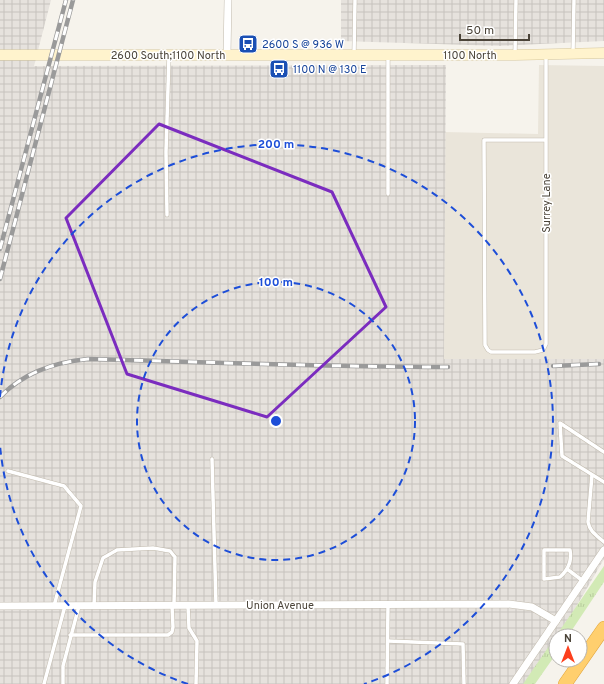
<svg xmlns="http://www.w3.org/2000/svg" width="604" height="684" viewBox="0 0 604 684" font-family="Overpass,sans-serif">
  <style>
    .residential { fill: #eae5da }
    .industrial { fill: url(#industrial-grid) }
    .grass { fill: url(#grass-tufts) }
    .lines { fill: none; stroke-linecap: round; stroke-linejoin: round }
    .lane-casing { stroke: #c2bbae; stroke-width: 4.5 }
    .street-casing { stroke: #c2bbae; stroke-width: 8 }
    .secondary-casing { stroke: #d6c79b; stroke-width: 11 }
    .highway-casing { stroke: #e0a43c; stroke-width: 14 }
    .lane { stroke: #fff; stroke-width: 3.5 }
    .street { stroke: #fff; stroke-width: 7 }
    .secondary { stroke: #fff3cd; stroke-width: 10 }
    .highway { stroke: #ffcf6e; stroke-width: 13 }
    .rail-casing { stroke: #9a9a9a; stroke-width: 4.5 }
    .rail { stroke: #fff; stroke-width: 3; stroke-dasharray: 9; stroke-linecap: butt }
    .marked { fill: none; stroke: #7b2cbf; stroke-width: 3; stroke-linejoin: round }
    .ring { fill: none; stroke: #1d4ed8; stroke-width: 2; stroke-dasharray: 7 5 }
    .labels { text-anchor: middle; stroke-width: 3; stroke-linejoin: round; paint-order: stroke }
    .transit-label { font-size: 11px; fill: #164399; stroke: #fff; text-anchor: start }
    .street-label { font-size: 11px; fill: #4b4439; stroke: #fff }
    .centre { fill: #1d4ed8; stroke: #fff; stroke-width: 2 }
    .ring-label { font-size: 12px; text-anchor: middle; font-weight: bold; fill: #1d4ed8; stroke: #fff; stroke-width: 3; stroke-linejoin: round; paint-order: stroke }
  </style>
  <defs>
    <pattern id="industrial-grid" width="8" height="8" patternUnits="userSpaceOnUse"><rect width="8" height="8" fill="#e6e2dd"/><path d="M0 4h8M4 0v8" fill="none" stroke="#c7c3be"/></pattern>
    <pattern id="grass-tufts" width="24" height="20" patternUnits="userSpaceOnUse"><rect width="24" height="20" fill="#d2eab5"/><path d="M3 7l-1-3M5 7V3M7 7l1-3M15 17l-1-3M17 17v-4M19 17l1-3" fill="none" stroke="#b6ca9c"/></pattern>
  </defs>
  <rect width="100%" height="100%" fill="#f6f3ec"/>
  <path class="residential" d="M539,65l65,1v293h-160l1,-227 93,2z"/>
  <g class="industrial">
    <path d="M0,0h51l-17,66 412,-1 -2,294h160v200l-45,77h-3l-26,48h-530z"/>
    <path d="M341,0h263v41l-104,5 -159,-5z"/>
  </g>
  <path class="grass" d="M604,566v16l-36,54h-12v18l-21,30h-12z"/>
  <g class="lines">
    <g class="lane-casing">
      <g id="lane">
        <path d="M573,53l1,-53"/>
        <path d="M515,54l1,-54"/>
        <path d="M354,55l1,-55"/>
        <path d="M388,56v138"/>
        <path d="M546,140h-62l1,205 3,5 3,2h44l8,-2 3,-6c0,-96 0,-193 0,-289"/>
        <path d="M167,215l-1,-63 3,-96"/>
        <path d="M604,452l-44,-29 2,33 42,26"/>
        <path d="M212,459l4,146"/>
        <path d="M8,471l56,15 17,20 -27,100"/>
        <path d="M592,475l-4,47c2,10 8,13 16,20"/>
        <path d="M544,550h26c2,11 -2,20 -10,27l-16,2z"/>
        <path d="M567,569l16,12"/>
        <path d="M94,606l1,-24 8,-24 14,-8 36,-2 17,3 5,6 -1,48"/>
        <path d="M188,606l1,22 8,13 -1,43"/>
        <path d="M70,635h98l4,-3 1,-5 -1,-21"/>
        <path d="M388,641l75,3 1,40"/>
        <path d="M44,684l21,-78"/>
        <path d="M63,684v-18l16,-60"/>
        <path d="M387,684l1,-79"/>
      </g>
    </g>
    <g class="street-casing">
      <g id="street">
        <path d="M227,55l1,-55"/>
        <path d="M0,606l509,-2 23,3 24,14"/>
        <path d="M513,684l91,-134"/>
      </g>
    </g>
    <g class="secondary-casing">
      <path id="secondary" d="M0,55h515l89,-2"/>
    </g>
    <g class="highway-casing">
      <path id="highway" d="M565,684l39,-56"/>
    </g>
    <use href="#lane" class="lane"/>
    <use href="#street" class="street"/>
    <use href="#secondary" class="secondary"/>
    <use href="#highway" class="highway"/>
    <g class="rail-casing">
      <g id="rail">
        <path d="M0,249l66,-249"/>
        <path d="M0,279l73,-279"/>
        <path d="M553,366l46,-2"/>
        <path d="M0,397c23,-24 56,-35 88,-38 120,3 240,8 360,8"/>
      </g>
    </g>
    <use href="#rail" class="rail"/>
  </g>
  <path class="marked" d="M159,124l173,68 54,115 -119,110 -140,-43 -61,-156z"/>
  <g class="ring">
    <circle cx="276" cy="421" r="139"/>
    <path d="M188 684A277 277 0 0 1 0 445M0 397A277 277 0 1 1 364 684"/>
  </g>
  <defs>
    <g id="bus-square" transform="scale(1)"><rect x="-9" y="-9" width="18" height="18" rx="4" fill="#1a4fb4" stroke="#fff"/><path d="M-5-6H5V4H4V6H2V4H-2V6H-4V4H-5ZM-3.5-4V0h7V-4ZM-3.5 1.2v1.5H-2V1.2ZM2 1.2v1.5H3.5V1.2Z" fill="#fff"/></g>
  </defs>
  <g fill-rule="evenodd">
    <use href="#bus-square" x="248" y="44"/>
    <use href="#bus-square" x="279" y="69"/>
  </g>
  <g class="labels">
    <g class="transit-label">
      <text x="262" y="48">2600 S @ 936 W</text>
      <text x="293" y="73">1100 N @ 130 E</text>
    </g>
    <g class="street-label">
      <text x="168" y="59">2600 South;1100 North</text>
      <text x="470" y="59">1100 North</text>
      <text transform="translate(546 203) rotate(-90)" y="4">Surrey Lane</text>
      <text x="280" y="609">Union Avenue</text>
    </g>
  </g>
  <circle cx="276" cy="421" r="6" class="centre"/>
  <g class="ring-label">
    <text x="276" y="148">200 m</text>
    <text x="276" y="286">100 m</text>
  </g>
  <g transform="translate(568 648)"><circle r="19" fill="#ffffff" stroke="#b7b4b0"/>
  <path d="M0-3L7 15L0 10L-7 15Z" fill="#fc3f1d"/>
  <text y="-6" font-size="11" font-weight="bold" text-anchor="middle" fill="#4b4439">N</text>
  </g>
  <path d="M460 34v6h69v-6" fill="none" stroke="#4b4439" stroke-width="2"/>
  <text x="466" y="34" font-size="12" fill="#4b4439" stroke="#ffffff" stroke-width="3" paint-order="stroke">50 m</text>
</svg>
